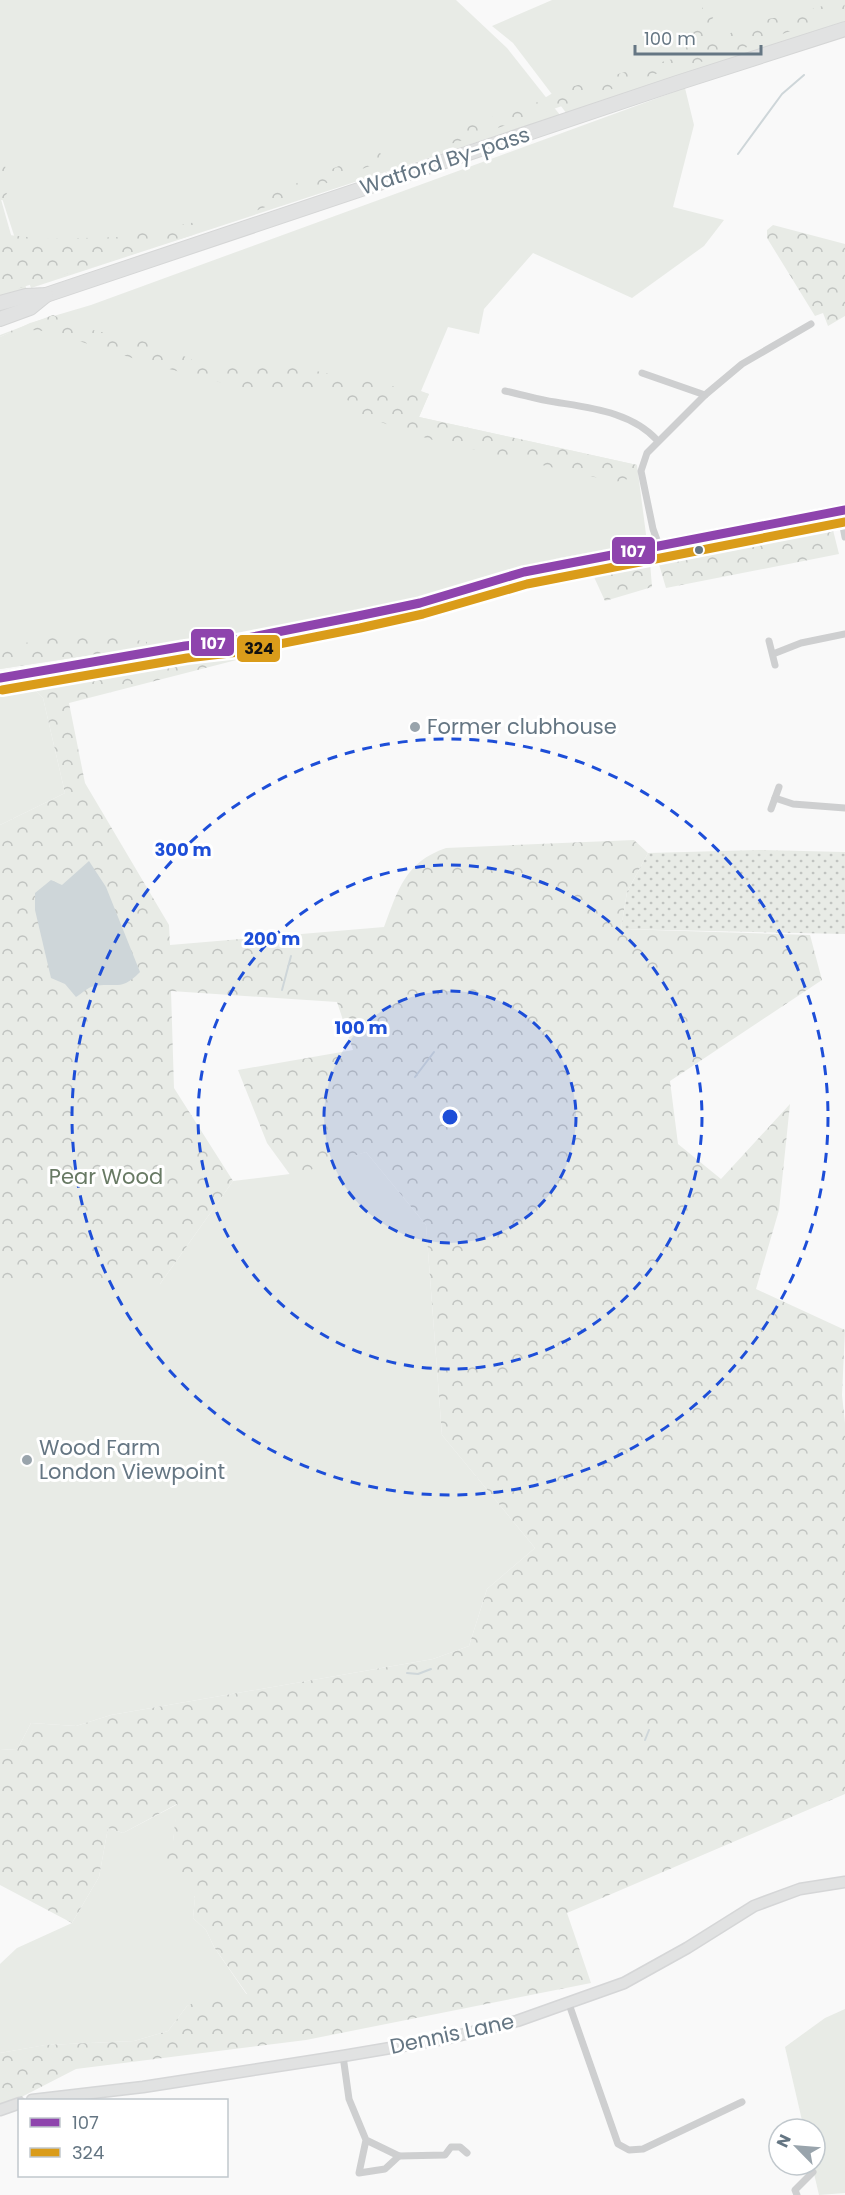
<svg xmlns="http://www.w3.org/2000/svg" width="845" height="2195" viewBox="0 0 845 2195" font-family="Poppins,sans-serif">
  <style>
    .green { fill: #e8ebe6 }
    .forest { fill: url(#forest-crowns) }
    .garden { fill: url(#garden-dots) }
    .water { fill: #ced6d9 }
    .lines { fill: none; stroke-linecap: round; stroke-linejoin: round }
    .stream { stroke: #ced6d9; stroke-width: 2 }
    .secondary-casing { stroke: #d5d6d7; stroke-width: 13 }
    .primary-casing { stroke: #d5d6d7; stroke-width: 13 }
    .highway-casing { stroke: #d5d6d6; stroke-width: 16 }
    .street { stroke: #cecfd0; stroke-width: 7 }
    .secondary { stroke: #e1e2e2; stroke-width: 10 }
    .primary { stroke: #e1e2e2; stroke-width: 10 }
    .highway { stroke: #e1e2e2; stroke-width: 14 }
    .bus-1-casing { stroke: #fff; stroke-width: 14 }
    .bus-2-casing { stroke: #fff; stroke-width: 14 }
    .bus-1 { stroke: #8e44ad; stroke-width: 9 }
    .bus-2 { stroke: #da9c1a; stroke-width: 9 }
    .ring { fill: none; stroke: #1d4ed8; stroke-width: 3; stroke-dasharray: 10 8 }
    .bus-dot { fill: #657683; stroke: #fff; stroke-width: 2 }
    .poi-dot { fill: #99a4ac; stroke: #fff; stroke-width: 2 }
    .labels { text-anchor: middle; stroke-width: 6; stroke-linejoin: round; paint-order: stroke }
    .street-label { font-size: 21px; fill: #657683; stroke: #fff }
    .poi-label { font-size: 21px; fill: #657683; stroke: #fff; text-anchor: start }
    .park-label { font-size: 21px; fill: #687a64; stroke: #fff }
    .centre { fill: #1d4ed8; stroke: #fff; stroke-width: 3 }
    .ring-label { font-size: 18px; text-anchor: middle; font-weight: bold; fill: #1d4ed8; stroke: #fff; stroke-width: 6; stroke-linejoin: round; paint-order: stroke }
    .line-badge { stroke: #fff; stroke-width: 2 }
    .badge-label { font-size: 16px; text-anchor: middle; font-weight: bold; fill: #fff }
    .pale-badge-label { font-size: 16px; text-anchor: middle; font-weight: bold; fill: #111 }
  </style>
  <defs>
    <pattern id="forest-crowns" width="20" height="18" patternUnits="userSpaceOnUse" patternTransform="scale(1.5)"><rect width="20" height="18" fill="#e8ebe6"/><path d="M2 6a3 3 0 1 1 6 0M12 15a3 3 0 1 1 6 0" fill="none" stroke="#c0c3c0"/></pattern>
    <pattern id="garden-dots" width="8" height="8" patternUnits="userSpaceOnUse" patternTransform="scale(1.5)"><rect width="8" height="8" fill="#e8ebe6"/><path d="M2 2h.1M6 6h.1" fill="none" stroke="#c0c3c0" stroke-width="1.8" stroke-linecap="round"/></pattern>
  </defs>
  <rect width="100%" height="100%" fill="#f9f9f9"/>
  <g class="green">
    <path d="M0,0h456l51,48 53,67 -529,173 -31,-96z"/>
    <path d="M552,0h293v21l-278,93 -54,-71 -21,-17z"/>
    <path d="M685,88l9,37 -21,82 51,13 -20,26 -72,52 -99,-45 -49,56 -5,25 -31,-7 -27,64 8,3 -10,23 218,48 10,77 -88,16 -145,41 -165,32 -249,38v-332l30,-14 61,-18z"/>
    <path d="M0,196l27,95 -27,8z"/>
    <path d="M19,684l11,1 13,13 22,95 -65,32v-136z"/>
    <path d="M366,1152l60,73 16,210 93,113 -48,41 -18,57 -36,13 -322,56 -35,11 -45,-3 -14,27 -17,-1v-465h160l73,-103 57,-7z"/>
    <path d="M178,1804l-5,37 22,57 -2,20 13,12 8,17 33,48 -60,11 -19,25 -34,10 -88,4 -46,8v-89l17,-16 55,-25 27,-46 9,-49 15,5z"/>
    <path d="M845,2009v184l-26,2 -7,-30h3v-36h-11l-19,-82 40,-29z"/>
  </g>
  <g class="forest">
    <path d="M706,0h15l-22,48 57,-27 35,-6 53,-15 1,11 -133,49 -30,5 -228,78 -19,2 -1,-9 104,-34 18,-11 124,-34z"/>
    <path d="M378,150l7,10 -135,53 -4,-9z"/>
    <path d="M0,160h4l5,28 -5,12h-4z"/>
    <path d="M196,222l5,8 -8,5 -193,59v-60l45,5 76,-2z"/>
    <path d="M773,225l72,19v72l-17,10 -5,-13 -8,3 -48,-78v-8z"/>
    <path d="M53,315l26,12 81,18 43,20 68,-3 150,30 8,2 -10,23 218,48 -9,14 -12,3 -187,-43 -71,-25 -17,-22c-17,-2 -33,3 -50,3 -17,0 -37,-6 -54,-9 -51,-11 -100,-26 -149,-42 -30,-10 -59,-22 -88,-7v-2z"/>
    <path d="M832,526l7,28 -173,34 -8,-27 -3,-1 -5,2 2,25 -47,14 -11,-24 -38,5 -4,-6z"/>
    <path d="M354,625l1,3 -17,6 -269,69 16,80 84,142 1,20 214,-18c14,-37 21,-65 62,-79l188,-8 14,13 -21,39 -6,37 189,6 12,45 -152,101 8,63 43,35 69,-75 -11,106 -23,79 89,41 -3,65 3,28v371l-278,119 24,70 -285,57 -230,29 -76,39v-55l45,-8 89,-4 34,-10 19,-25 24,-11 36,-1 -33,-47 -8,-17 -13,-12 2,-21 -37,-39 15,-17 4,-37 -54,29 -15,-5 -9,49 -27,46 -72,-38v-136l17,1 14,-27 45,3 35,-11 322,-56 36,-13 18,-57 48,-41 -93,-113 -16,-210 -60,-73 -75,24 -24,-33 -29,-73 115,-20 -16,-48 -166,-11 3,97 59,93 -73,103h-160v-459l65,-32 -22,-95 -13,-13 -11,-1 -19,5v-6z"/>
    <path d="M95,632l52,10v4l-147,23v-21l65,-13z"/>
  </g>
  <path class="garden" d="M759,850l86,2v82l-224,-5 6,-37 21,-39z"/>
  <path class="water" d="M89,861l17,26 34,85c-20,20 -23,10 -46,14 -6,1 -13,8 -18,11l-11,-13 -14,-6 -16,-68v-17l16,-13 11,5z"/>
  <g class="lines">
    <g class="stream">
      <path d="M738,154l44,-60 22,-19"/>
      <path d="M282,990l9,-34"/>
      <path d="M415,1077l19,-25"/>
      <path d="M407,1673l11,1 13,-5"/>
      <path d="M645,1740l4,-10"/>
    </g>
    <g class="secondary-casing">
      <g id="secondary">
        <path d="M32,2100l111,-13 200,-31 106,-18 68,-17 107,-38 63,-35 67,-42 46,-17 45,-7"/>
        <path d="M0,2110l20,-7"/>
      </g>
    </g>
    <g class="primary-casing">
      <path id="primary" d="M0,678l185,-32 52,-6 121,-24 62,-13 104,-31 321,-62"/>
    </g>
    <g class="highway-casing">
      <g id="highway">
        <path d="M0,303l26,-7 20,-1 631,-212 168,-54"/>
        <path d="M0,319l30,-11 16,-13"/>
      </g>
    </g>
    <g class="street">
      <path d="M642,373l63,22"/>
      <path d="M505,391c16,3 33,9 50,11 36,6 77,10 103,39"/>
      <path d="M840,511l5,26"/>
      <path d="M656,546l1,-6 -4,-11 -12,-58 6,-18 58,-58 37,-31 69,-40"/>
      <path d="M769,641l6,24"/>
      <path d="M773,654l28,-11 44,-9"/>
      <path d="M775,798l18,6 52,4"/>
      <path d="M771,809l8,-22"/>
      <path d="M569,2004l49,140 11,6 14,-1 99,-47"/>
      <path d="M343,2056l6,43 17,41 33,16 -14,13 -26,4 7,-33"/>
      <path d="M399,2156l46,-1 6,-8h9l7,6"/>
      <path d="M797,2195l-2,-5 18,-18"/>
    </g>
    <use href="#secondary" class="secondary"/>
    <use href="#primary" class="primary"/>
    <use href="#highway" class="highway"/>
    <g class="bus-1-casing">
      <path id="bus-1" d="M0,678l185,-32 52,-6 121,-24 62,-13 104,-31 321,-62"/>
    </g>
    <g class="bus-2-casing">
      <path id="bus-2" d="M2,690l185,-32 52,-6 121,-24 63,-14 104,-30 318,-62"/>
    </g>
    <use href="#bus-1" class="bus-1"/>
    <use href="#bus-2" class="bus-2"/>
  </g>
  <circle cx="450" cy="1117" r="126" fill="#1d4ed8" fill-opacity=".12"/>
  <g class="ring">
    <circle cx="450" cy="1117" r="126"/>
    <circle cx="450" cy="1117" r="252"/>
    <circle cx="450" cy="1117" r="378"/>
  </g>
  <circle class="bus-dot" cx="699" cy="550" r="5"/>
  <g class="poi-dot">
    <circle cx="415" cy="727" r="6"/>
    <circle cx="27" cy="1460" r="6"/>
  </g>
  <g class="labels">
    <g class="street-label">
      <text transform="translate(445 161) rotate(-18)" y="7">Watford By-pass</text>
      <text transform="translate(452 2034) rotate(-12)" y="7">Dennis Lane</text>
    </g>
    <g class="poi-label">
      <text x="427" y="734">Former clubhouse</text>
      <text x="39" y="1455">Wood Farm<tspan x="39" dy="24">London Viewpoint</tspan></text>
    </g>
    <g class="park-label">
      <text x="106" y="1184">Pear Wood</text>
    </g>
  </g>
  <circle cx="450" cy="1117" r="9" class="centre"/>
  <g class="ring-label">
    <text x="183" y="856">300 m</text>
    <text x="272" y="945">200 m</text>
    <text x="361" y="1034">100 m</text>
  </g>
  <g class="line-badge">
    <rect x="611" y="536" width="45" height="29" rx="6" fill="#8e44ad"/>
    <rect x="190" y="628" width="45" height="29" rx="6" fill="#8e44ad"/>
    <rect x="236" y="634" width="45" height="29" rx="6" fill="#da9c1a"/>
  </g>
  <g class="badge-label">
    <text x="633" y="557">107</text>
    <text x="213" y="649">107</text>
  </g>
  <g class="pale-badge-label">
    <text x="259" y="654">324</text>
  </g>
  <rect x="18" y="2099" width="210" height="78" fill="#ffffff" stroke="#c1c8cd" stroke-width="1.5"/>
  <rect x="30" y="2118" width="30" height="9" fill="#8e44ad" stroke="#c1c8cd" stroke-width="1.5"/>
  <text x="72" y="2129" font-size="18" fill="#657683">107</text>
  <rect x="30" y="2148" width="30" height="9" fill="#da9c1a" stroke="#c1c8cd" stroke-width="1.5"/>
  <text x="72" y="2159" font-size="18" fill="#657683">324</text>
  <g transform="translate(797 2147) rotate(295)"><circle r="28" fill="#ffffff" stroke="#c1c8cd" stroke-width="1.5"/>
  <path d="M0-4.5L10 22L0 15L-10 22Z" fill="#99a4ac"/>
  <text y="-9" font-size="16" font-weight="bold" text-anchor="middle" fill="#657683">N</text>
  </g>
  <path d="M635 45v9h126v-9" fill="none" stroke="#657683" stroke-width="3"/>
  <text x="644" y="45" font-size="18" fill="#657683" stroke="#ffffff" stroke-width="4.5" paint-order="stroke">100 m</text>
</svg>
